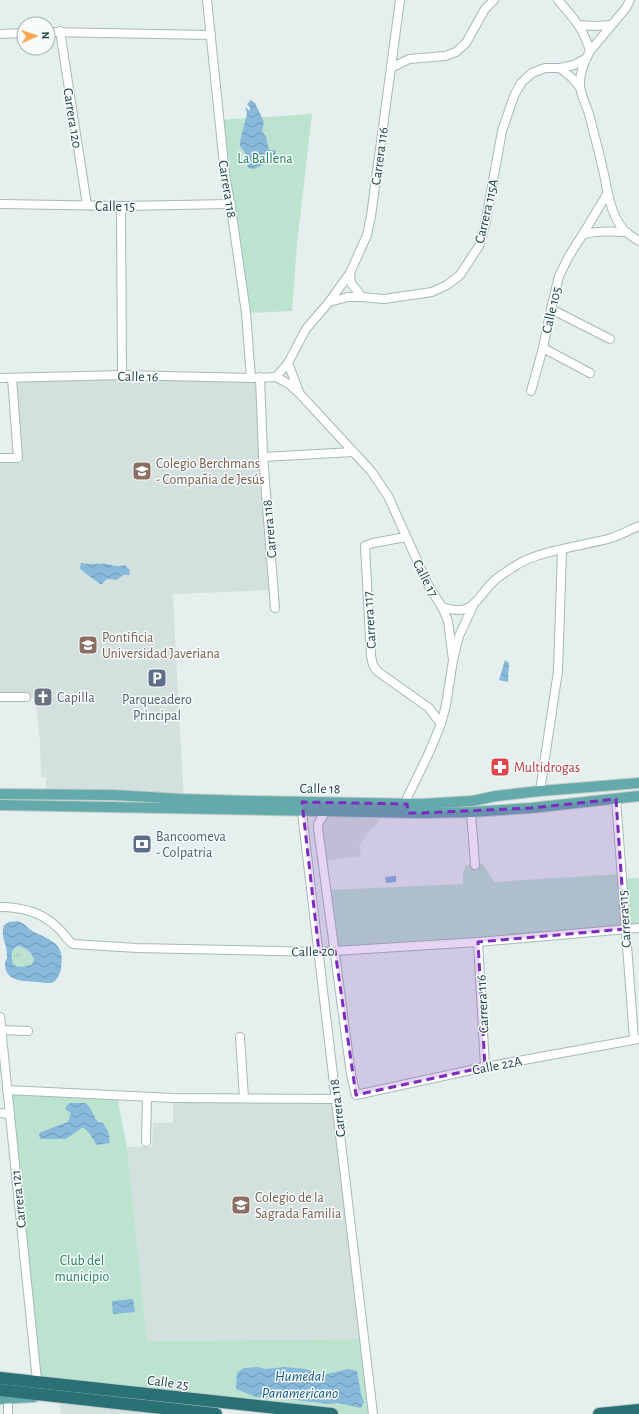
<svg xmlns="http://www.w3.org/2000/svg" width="639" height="1414" viewBox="0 0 639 1414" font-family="'Alegreya Sans',sans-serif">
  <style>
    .built { fill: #d3e1de }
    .grass { fill: url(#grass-tufts) }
    .park { fill: #bce3d0 }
    .water { fill: url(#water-waves); fill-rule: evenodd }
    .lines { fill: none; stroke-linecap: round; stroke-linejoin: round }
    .minor-casing { stroke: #a6b9b8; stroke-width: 10 }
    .major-casing { stroke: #c1cbcb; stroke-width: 12 }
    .highway-casing { stroke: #c1cbcb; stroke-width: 14 }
    .minor { stroke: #fff; stroke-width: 8 }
    .major { stroke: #65aaaa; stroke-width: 10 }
    .highway { stroke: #297175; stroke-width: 12 }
    .marked { fill: #7b2cbf; fill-opacity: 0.2; stroke: #7b2cbf; stroke-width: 3; stroke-dasharray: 8 5; stroke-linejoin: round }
    .labels { text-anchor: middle; stroke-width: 3; stroke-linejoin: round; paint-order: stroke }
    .street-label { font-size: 14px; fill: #214544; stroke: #f7fbfa }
    .park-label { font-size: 14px; fill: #268160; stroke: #f7fbfa }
    .education-label { font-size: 14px; fill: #785e54; stroke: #f7fbfa; text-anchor: start }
    .worship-label { font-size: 14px; fill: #5b616d; stroke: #f7fbfa; text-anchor: start }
    .service-label { font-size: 14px; fill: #4e5e75; stroke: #f7fbfa }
    .health-label { font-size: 14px; fill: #be3a42; stroke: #f7fbfa; text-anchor: start }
    .water-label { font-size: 15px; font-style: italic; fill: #135889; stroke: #f7fbfa }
  </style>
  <defs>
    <pattern id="grass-tufts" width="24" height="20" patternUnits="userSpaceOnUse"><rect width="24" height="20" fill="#bce3d0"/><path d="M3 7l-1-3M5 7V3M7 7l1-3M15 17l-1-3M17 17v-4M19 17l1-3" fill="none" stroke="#a1c4b4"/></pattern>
    <pattern id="water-waves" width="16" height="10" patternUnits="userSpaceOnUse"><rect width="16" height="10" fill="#88b9da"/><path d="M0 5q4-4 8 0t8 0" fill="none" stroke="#6f98b2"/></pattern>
  </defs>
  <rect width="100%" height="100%" fill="#e5f0ee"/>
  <g class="built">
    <path d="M260,377l14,213 -101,4 6,123 5,79 -138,-2v-17l-5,1 -1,-37 -4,-38 -3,-5 -7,-1h-26v-239h18l-6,-80z"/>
    <path d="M386,812l-27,33 2,11 -39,5 -2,-41 3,-4z"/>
    <path d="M173,1098l163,1 29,240 -218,2 -20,-194h25l1,-24h20z"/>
    <path d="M58,1396l138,18h-135z"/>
  </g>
  <path class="grass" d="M18,946c8,1 13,7 16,14l-3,5c-6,3 -13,3 -19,-1 -1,-7 -1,-15 6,-18z"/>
  <g class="park">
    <path d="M312,114l-15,130 -5,67 -46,2 -27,-193z"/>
    <path d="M483,864l11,18 127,-8 1,5 17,-1v50l-304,23 -8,-61 136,-6v-11l3,-8z"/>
    <path d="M7,1090l110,6 10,51 20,194 218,-2 8,75h-41l-295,-33z"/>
  </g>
  <g class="water">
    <path d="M251,100l4,3 9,19 -2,9 4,6 3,13h6l1,2 -4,9 -18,8 -6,-1 -2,-14 -6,-8v-5l7,-27 -2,-7 5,4v-4l-3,-3z"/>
    <path d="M81,563c9,2 17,0 26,1 8,2 10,3 18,1l5,5 -1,5h-6l-6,5 -10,-1 -5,5h-2l-20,-15z"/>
    <path d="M505,660l4,3 -1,19 -9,-2z"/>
    <path d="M396,876v6l-10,1 -1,-6z"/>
    <path d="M18,921c8,3 11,9 18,12 17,8 29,12 25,34 0,5 -3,11 -6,14 -6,4 -12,1 -18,1 -13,-1 -33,0 -32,-19 0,-2 2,-4 2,-6 1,-12 -7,-19 -3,-32l5,-3zM18,946c8,1 14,7 16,14l-3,5c-6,2 -13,3 -18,-1 -2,-7 -3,-14 5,-18z"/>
    <path d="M70,1103h15c9,7 7,13 14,20l3,-1 6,9 2,12 -13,2 -8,-12 -6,-6 -17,12h-26l-1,-5 2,-2 27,-10 3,-9 -6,-4 1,-3z"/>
    <path d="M133,1299l2,13 -22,2 -1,-13z"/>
    <path d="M258,1367l7,2 20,-2 21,2 17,6 25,-6 9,2 4,23 3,8 -3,6 -23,-5 -9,1 -51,-6 -22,-1 -20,-8 1,-16 7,-5z"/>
  </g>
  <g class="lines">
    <g class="minor-casing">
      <g id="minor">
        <path d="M207,0l18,174 7,41 14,98 5,65"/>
        <path d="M558,0c15,18 25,27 32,51"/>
        <path d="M630,0l-4,8 -36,43c-6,11 -11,23 -10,35 1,11 8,22 10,32 5,19 10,38 14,56 3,16 5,30 12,44 6,13 12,16 23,23"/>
        <path d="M580,25l14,1 17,-1"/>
        <path d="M60,31l27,174"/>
        <path d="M48,32l163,3"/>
        <path d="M0,34l24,-1"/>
        <path d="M391,68l18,-9 36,-3 11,-4 10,-9 19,-34 9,-9"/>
        <path d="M560,68l12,10 8,9"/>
        <path d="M0,204l121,2 110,-2"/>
        <path d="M121,206l1,169"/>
        <path d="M583,234c14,-3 27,-3 41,-2"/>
        <path d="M350,273l1,10 11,14"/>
        <path d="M329,302l19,-5h14l22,2 48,-7 15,-7 13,-10 19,-29 6,-21 17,-94 12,-35 7,-13 11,-10 13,-5h15l14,-3 11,-6"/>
        <path d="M551,309l59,30"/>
        <path d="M543,348l47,25"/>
        <path d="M288,363l11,29"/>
        <path d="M260,377l3,78 12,153"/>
        <path d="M276,377l12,-14 18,-34 23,-27 21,-29 17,-38 4,-19 29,-216"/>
        <path d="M276,377l13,7 11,10 71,77 17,25 41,91 13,20 6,14 5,39"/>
        <path d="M0,378l122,-3 129,3 25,-1"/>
        <path d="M531,391l12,-43 8,-39 8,-33 10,-20 14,-22 24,-40"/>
        <path d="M263,457l90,-5"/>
        <path d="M0,458h18l-6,-80"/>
        <path d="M406,537l-33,6 -8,3 6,110 2,9 4,6 52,37 12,16"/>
        <path d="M442,607c33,11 33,-9 53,-27 6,-5 14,-10 20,-14 22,-15 66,-20 93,-27 11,-3 21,-9 31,-13"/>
        <path d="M0,697h26"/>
        <path d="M540,791l18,-120 4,-121"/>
        <path d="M616,799l18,240"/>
        <path d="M302,805l1,16 70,593"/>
        <path d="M407,808v-10l21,-43 13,-31 5,-19 7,-45 6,-24 14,-30"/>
        <path d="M471,812l4,53"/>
        <path d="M323,816l-5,8v4l33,246 5,21 129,-28 154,-28"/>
        <path d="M0,907c21,0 43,6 58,21 6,5 8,11 15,16l64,4 182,4 159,-10 161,-14"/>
        <path d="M478,942l7,125"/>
        <path d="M0,1017l37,364"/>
        <path d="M1,1030l27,1"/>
        <path d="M240,1037l4,61"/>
        <path d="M7,1090l166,8 163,1"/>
        <path d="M0,1113l10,1"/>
        <path d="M146,1142l1,-45"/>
        <path d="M8,1399v15"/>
      </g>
    </g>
    <g class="major-casing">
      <g id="major">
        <path d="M0,794l114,1 68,4 67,2 172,3 51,-3 24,-5 44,-5 99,-8"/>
        <path d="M0,805l421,8 50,-1 60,-4 108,-12"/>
        <path d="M0,1399l34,-2"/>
      </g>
    </g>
    <g class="highway-casing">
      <g id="highway">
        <path d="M0,1378l332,36"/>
        <path d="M0,1390l216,24"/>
        <path d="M599,1414l40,-4"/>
      </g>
    </g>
    <use href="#minor" class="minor"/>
    <use href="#major" class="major"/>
    <use href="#highway" class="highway"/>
  </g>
  <path class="marked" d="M616,799l9,130 -147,13 7,125 -129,28 -21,-144 -16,1 -17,-150 105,2 1,9h13l110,-5z"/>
  <defs>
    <g id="school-square" transform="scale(1)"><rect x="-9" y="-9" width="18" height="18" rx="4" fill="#8d6e63" stroke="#f7fbfa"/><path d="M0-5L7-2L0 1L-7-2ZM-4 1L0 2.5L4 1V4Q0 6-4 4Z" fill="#fff"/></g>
    <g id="university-square" transform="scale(1)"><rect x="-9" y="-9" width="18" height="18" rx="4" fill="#8d6e63" stroke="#f7fbfa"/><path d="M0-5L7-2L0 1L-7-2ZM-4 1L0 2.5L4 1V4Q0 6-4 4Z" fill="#fff"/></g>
    <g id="parking-square" transform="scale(1)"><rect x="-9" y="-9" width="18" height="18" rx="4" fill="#5c6f8a" stroke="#f7fbfa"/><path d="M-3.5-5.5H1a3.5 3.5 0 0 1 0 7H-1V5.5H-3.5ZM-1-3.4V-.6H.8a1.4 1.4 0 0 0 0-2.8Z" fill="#fff"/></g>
    <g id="church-square" transform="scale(1)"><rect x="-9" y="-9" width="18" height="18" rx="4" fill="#6b7280" stroke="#f7fbfa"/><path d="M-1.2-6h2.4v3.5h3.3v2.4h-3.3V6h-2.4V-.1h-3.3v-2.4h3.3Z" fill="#fff"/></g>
    <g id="pharmacy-square" transform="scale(1)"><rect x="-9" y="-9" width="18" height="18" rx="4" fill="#e0444e" stroke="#f7fbfa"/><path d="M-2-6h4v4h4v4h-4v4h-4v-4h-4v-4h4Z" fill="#fff"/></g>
    <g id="bank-square" transform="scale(1)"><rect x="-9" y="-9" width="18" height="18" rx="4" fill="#5c6f8a" stroke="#f7fbfa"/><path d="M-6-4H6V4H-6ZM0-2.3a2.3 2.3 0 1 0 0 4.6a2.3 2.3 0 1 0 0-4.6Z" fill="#fff"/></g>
  </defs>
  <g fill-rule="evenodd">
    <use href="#school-square" x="142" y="471"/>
    <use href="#university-square" x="88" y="645"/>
    <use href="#parking-square" x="157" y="678"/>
    <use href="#church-square" x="43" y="697"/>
    <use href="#pharmacy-square" x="500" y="767"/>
    <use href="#bank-square" x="142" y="844"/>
    <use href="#school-square" x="241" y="1205"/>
  </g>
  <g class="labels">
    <g class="street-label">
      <text transform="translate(73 118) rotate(81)" y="5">Carrera 120</text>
      <text transform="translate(379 156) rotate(-82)" y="5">Carrera 116</text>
      <text transform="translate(228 189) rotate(81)" y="5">Carrera 118</text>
      <text x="115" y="211">Calle 15</text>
      <text transform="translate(486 211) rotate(-77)" y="5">Carrera 115A</text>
      <text transform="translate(551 310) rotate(-77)" y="5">Calle 105</text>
      <text transform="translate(138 376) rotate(1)" y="5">Calle 16</text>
      <text transform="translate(269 529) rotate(-95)" y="5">Carrera 118</text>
      <text transform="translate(426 578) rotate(63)" y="5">Calle 17</text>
      <text transform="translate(369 620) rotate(-94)" y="5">Carrera 117</text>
      <text transform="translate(320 788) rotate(1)" y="5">Calle 18</text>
      <text transform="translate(624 919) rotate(-94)" y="5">Carrera 115</text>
      <text transform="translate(313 951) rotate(-1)" y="5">Calle 20</text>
      <text transform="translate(482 1004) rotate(-93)" y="5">Carrera 116</text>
      <text transform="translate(497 1065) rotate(-11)" y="5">Calle 22A</text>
      <text transform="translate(337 1108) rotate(-97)" y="5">Carrera 118</text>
      <text transform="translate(18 1199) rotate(-96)" y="5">Carrera 121</text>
      <text transform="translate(168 1382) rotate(7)" y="5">Calle 25</text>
    </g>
    <g class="park-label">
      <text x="265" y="163">La Ballena</text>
      <text x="82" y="1265">Club del<tspan x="82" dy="16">municipio</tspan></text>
    </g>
    <g class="education-label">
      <text x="156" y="468">Colegio Berchmans<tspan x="156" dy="16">- Compañia de Jesús</tspan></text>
      <text x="102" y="642">Pontificia<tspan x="102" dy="16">Universidad Javeriana</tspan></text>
      <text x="255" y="1202">Colegio de la<tspan x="255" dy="16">Sagrada Familia</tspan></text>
    </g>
    <g class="worship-label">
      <text x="57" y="702">Capilla</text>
    </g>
    <g class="service-label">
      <text x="157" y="704">Parqueadero<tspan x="157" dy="16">Principal</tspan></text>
      <text x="156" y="841" text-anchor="start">Bancoomeva<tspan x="156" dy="16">- Colpatria</tspan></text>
    </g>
    <g class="health-label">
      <text x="514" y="772">Multidrogas</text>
    </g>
    <g class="water-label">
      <text x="300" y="1381">Humedal<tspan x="300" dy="17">Panamericano</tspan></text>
    </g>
  </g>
  <g transform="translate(36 36) rotate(87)"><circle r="19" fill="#f7fbfa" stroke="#a1b2b1"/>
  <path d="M0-3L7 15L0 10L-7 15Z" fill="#ffa954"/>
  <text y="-6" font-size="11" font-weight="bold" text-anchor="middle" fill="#214544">N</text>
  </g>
</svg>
